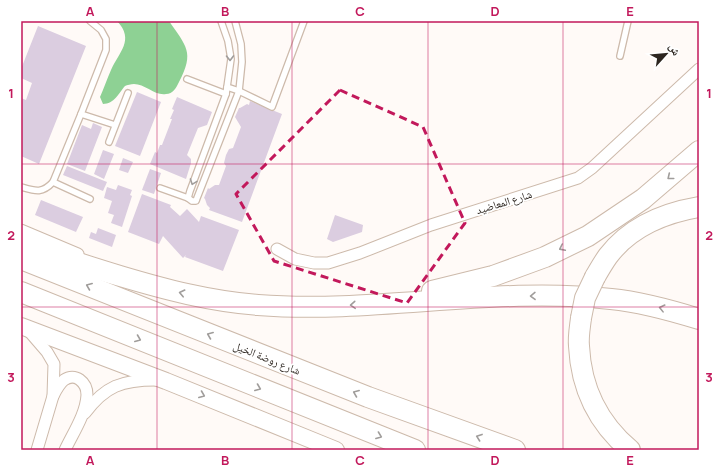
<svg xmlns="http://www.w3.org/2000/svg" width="720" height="471" viewBox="0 0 720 471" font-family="Manrope,'Noto Naskh Arabic',sans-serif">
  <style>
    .forest { fill: #8ed194 }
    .building { fill: #dbcde0 }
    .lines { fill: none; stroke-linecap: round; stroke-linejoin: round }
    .lane-casing { stroke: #cdbaab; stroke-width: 8 }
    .street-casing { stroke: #cdbaab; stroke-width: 13 }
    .secondary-casing { stroke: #cdbaab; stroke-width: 18 }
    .highway-casing { stroke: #cdbaab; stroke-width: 22 }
    .lane { stroke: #fff; stroke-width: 5.5 }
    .street { stroke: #fff; stroke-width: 11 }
    .secondary { stroke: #fff; stroke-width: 16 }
    .highway { stroke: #fff; stroke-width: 20 }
    .highway-bridge-casing { stroke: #cdbaab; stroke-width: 22; stroke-linecap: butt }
    .highway-bridge { stroke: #fff; stroke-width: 20 }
    .oneway { stroke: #a09d9b }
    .marked { fill: none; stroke: #c2185b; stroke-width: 3; stroke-dasharray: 8 5; stroke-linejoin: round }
    .grid { fill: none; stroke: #c2185b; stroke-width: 1; stroke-opacity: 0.55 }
    .labels { text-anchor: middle; stroke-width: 3.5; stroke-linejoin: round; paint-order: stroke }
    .street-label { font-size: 11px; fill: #2d2620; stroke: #fff }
    .neatline { fill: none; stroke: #c2185b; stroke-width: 1.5 }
    .grid-label { font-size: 13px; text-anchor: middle; font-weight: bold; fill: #c2185b }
  </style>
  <rect width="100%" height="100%" fill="#fffaf7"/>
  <path class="forest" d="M117,21h52c17,25 26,31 10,61 -3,6 -6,12 -13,12 -11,2 -21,-10 -32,-10 -3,0 -7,1 -9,2 -6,7 -11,18 -22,18l-3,-7c4,-9 7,-18 11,-27 8,-18 24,-30 6,-49z"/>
  <g class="building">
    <path d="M38,26l48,20 -47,118 -18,-8v-58l5,2 6,-17 -11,-5v-9z"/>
    <path d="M137,92l24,10 -21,54 -25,-10z"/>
    <path d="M177,97l35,15 -5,13 -9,3 -11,27 4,4v4l-5,16 -36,-15 5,-12 2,1 3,-8h2l10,-26h-2l4,-9 -2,-1z"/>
    <path d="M250,101l32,13 -40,108 -33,-12 1,-2 -3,-3 -2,-6 -1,-1 4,-10 1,1 6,-4h4l7,-19 -2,-3 2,-8 3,-6 4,-1 8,-21 -6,-10 4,-9h1l7,-4 2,1z"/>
    <path d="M93,123l9,4 -17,44 -18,-7 15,-39 9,4z"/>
    <path d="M103,150l11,4 -10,25 -10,-5z"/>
    <path d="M123,158l10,4 -5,11 -9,-3z"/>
    <path d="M67,166l40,16 -4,9 -40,-16z"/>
    <path d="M150,169l11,4 -7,21 -12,-4z"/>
    <path d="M118,185l14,5 -2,5 2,1 -10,31 -11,-4 3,-8 -6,-2 4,-12 -8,-3 3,-11 9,3z"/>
    <path d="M142,194l29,11 -1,2 10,9 7,-7 12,13 2,-6 38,14 -16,41 -38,-14 1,-2 -3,3 -20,-22 -4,8 -31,-12z"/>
    <path d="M41,200l42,17 -7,15 -41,-17z"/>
    <path d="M335,215l28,10 -1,7 -29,10 -6,-3z"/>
    <path d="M98,228l18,7 -4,12 -23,-9 2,-6 5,2z"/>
  </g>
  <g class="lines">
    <g class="lane-casing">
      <g id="lane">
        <path d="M221,21l7,20 3,18 -5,35 -36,97 -2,7 4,3h4l1,-3 42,-107 3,-29 -1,-18 -6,-23"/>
        <path d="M620,56l8,-35"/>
        <path d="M187,79l39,15"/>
        <path d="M227,87l12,4 33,16 32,-86"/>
        <path d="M81,114l34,11"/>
        <path d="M109,142l19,-49"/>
        <path d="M53,182l37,17"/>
        <path d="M21,187c14,4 21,7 32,-5l28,-68 25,-64v-11l-5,-9 -11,-9"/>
        <path d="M160,188l28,10"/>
      </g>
    </g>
    <g class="street-casing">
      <g id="street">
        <path d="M21,230l57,24"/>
        <path d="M277,249l18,10 19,4h14l32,-10 71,-28 147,-47 14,-10 107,-99"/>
        <path d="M28,330l19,22 7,12 -1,32 -16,54"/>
        <path d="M53,396c3,-6 6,-12 11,-16 11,-8 23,2 23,15 -1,19 -14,38 -22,55"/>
        <path d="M85,413c20,-27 37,-33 71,-33"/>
      </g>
    </g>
    <g class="secondary-casing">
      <path id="secondary" d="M21,326l145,55 170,69"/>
    </g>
    <g class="highway-casing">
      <g id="highway">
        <path d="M21,244c33,11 65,22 99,32 47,14 89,25 138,29 118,9 236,-19 353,-6 30,3 59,11 88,20"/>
        <path d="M21,259l347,138 147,53"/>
        <path d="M595,277c4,-7 8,-14 13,-21 22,-29 56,-43 91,-49"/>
        <path d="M432,291l61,-15 52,-19 43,-21 55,-37 56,-48"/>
        <path d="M21,292l394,158"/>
        <path d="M581,318c-1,9 -3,19 -2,28 2,42 19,77 51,104"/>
      </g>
    </g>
    <use href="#lane" class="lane"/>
    <use href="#street" class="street"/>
    <use href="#secondary" class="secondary"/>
    <use href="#highway" class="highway"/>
    <g class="highway-bridge-casing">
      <path id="highway-bridge" d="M581,318l4,-20 10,-21"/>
    </g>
    <use href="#highway-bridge" class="highway-bridge"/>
  </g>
  <defs><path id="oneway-chevron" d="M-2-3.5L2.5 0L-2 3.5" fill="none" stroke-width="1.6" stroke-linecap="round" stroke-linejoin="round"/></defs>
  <g class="oneway">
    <use href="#oneway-chevron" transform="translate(230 58) rotate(89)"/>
    <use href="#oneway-chevron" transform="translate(670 177) rotate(141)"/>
    <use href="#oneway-chevron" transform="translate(193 182) rotate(110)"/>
    <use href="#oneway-chevron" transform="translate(562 248) rotate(154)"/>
    <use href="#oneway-chevron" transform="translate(89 286) rotate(-158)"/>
    <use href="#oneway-chevron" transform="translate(182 293) rotate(-167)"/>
    <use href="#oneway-chevron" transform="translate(533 296) rotate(179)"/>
    <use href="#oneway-chevron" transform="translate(353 305) rotate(176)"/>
    <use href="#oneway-chevron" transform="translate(662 308) rotate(-166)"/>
    <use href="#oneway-chevron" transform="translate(210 335) rotate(-158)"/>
    <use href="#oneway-chevron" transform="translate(138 339) rotate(22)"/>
    <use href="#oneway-chevron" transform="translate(258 388) rotate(22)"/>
    <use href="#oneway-chevron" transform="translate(356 393) rotate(-158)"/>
    <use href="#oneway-chevron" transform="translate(202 395) rotate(22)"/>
    <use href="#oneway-chevron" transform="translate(379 436) rotate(21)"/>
    <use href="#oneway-chevron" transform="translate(479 437) rotate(-160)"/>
  </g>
  <path class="marked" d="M340,90l83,37 42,96 -58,80 -133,-42 -38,-67z"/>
  <path class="grid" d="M157,21v429M292,21v429M428,21v429M563,21v429M21,164h678M21,307h678"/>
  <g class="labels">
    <g class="street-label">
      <text transform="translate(504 202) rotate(-17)" y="4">شارع المعاضيد</text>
      <text transform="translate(267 358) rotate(22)" y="4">شارع روضة الخيل</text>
    </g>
  </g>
  <rect width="720" height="471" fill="none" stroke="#ffffff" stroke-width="44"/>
  <g transform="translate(666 54) rotate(63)" stroke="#ffffff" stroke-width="3" paint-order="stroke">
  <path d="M0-3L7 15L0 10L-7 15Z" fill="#2d2620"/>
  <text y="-6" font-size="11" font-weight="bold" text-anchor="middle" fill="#2d2620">ش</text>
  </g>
  <rect x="22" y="22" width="676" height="427" class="neatline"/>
  <g class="grid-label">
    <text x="90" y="16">A</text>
    <text x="225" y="16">B</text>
    <text x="360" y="16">C</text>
    <text x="495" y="16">D</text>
    <text x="630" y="16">E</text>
    <text x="11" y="98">1</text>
    <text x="709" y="98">1</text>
    <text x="11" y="240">2</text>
    <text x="709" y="240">2</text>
    <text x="11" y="382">3</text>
    <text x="709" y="382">3</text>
    <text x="90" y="465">A</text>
    <text x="225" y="465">B</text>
    <text x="360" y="465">C</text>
    <text x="495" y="465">D</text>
    <text x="630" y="465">E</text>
  </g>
</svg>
